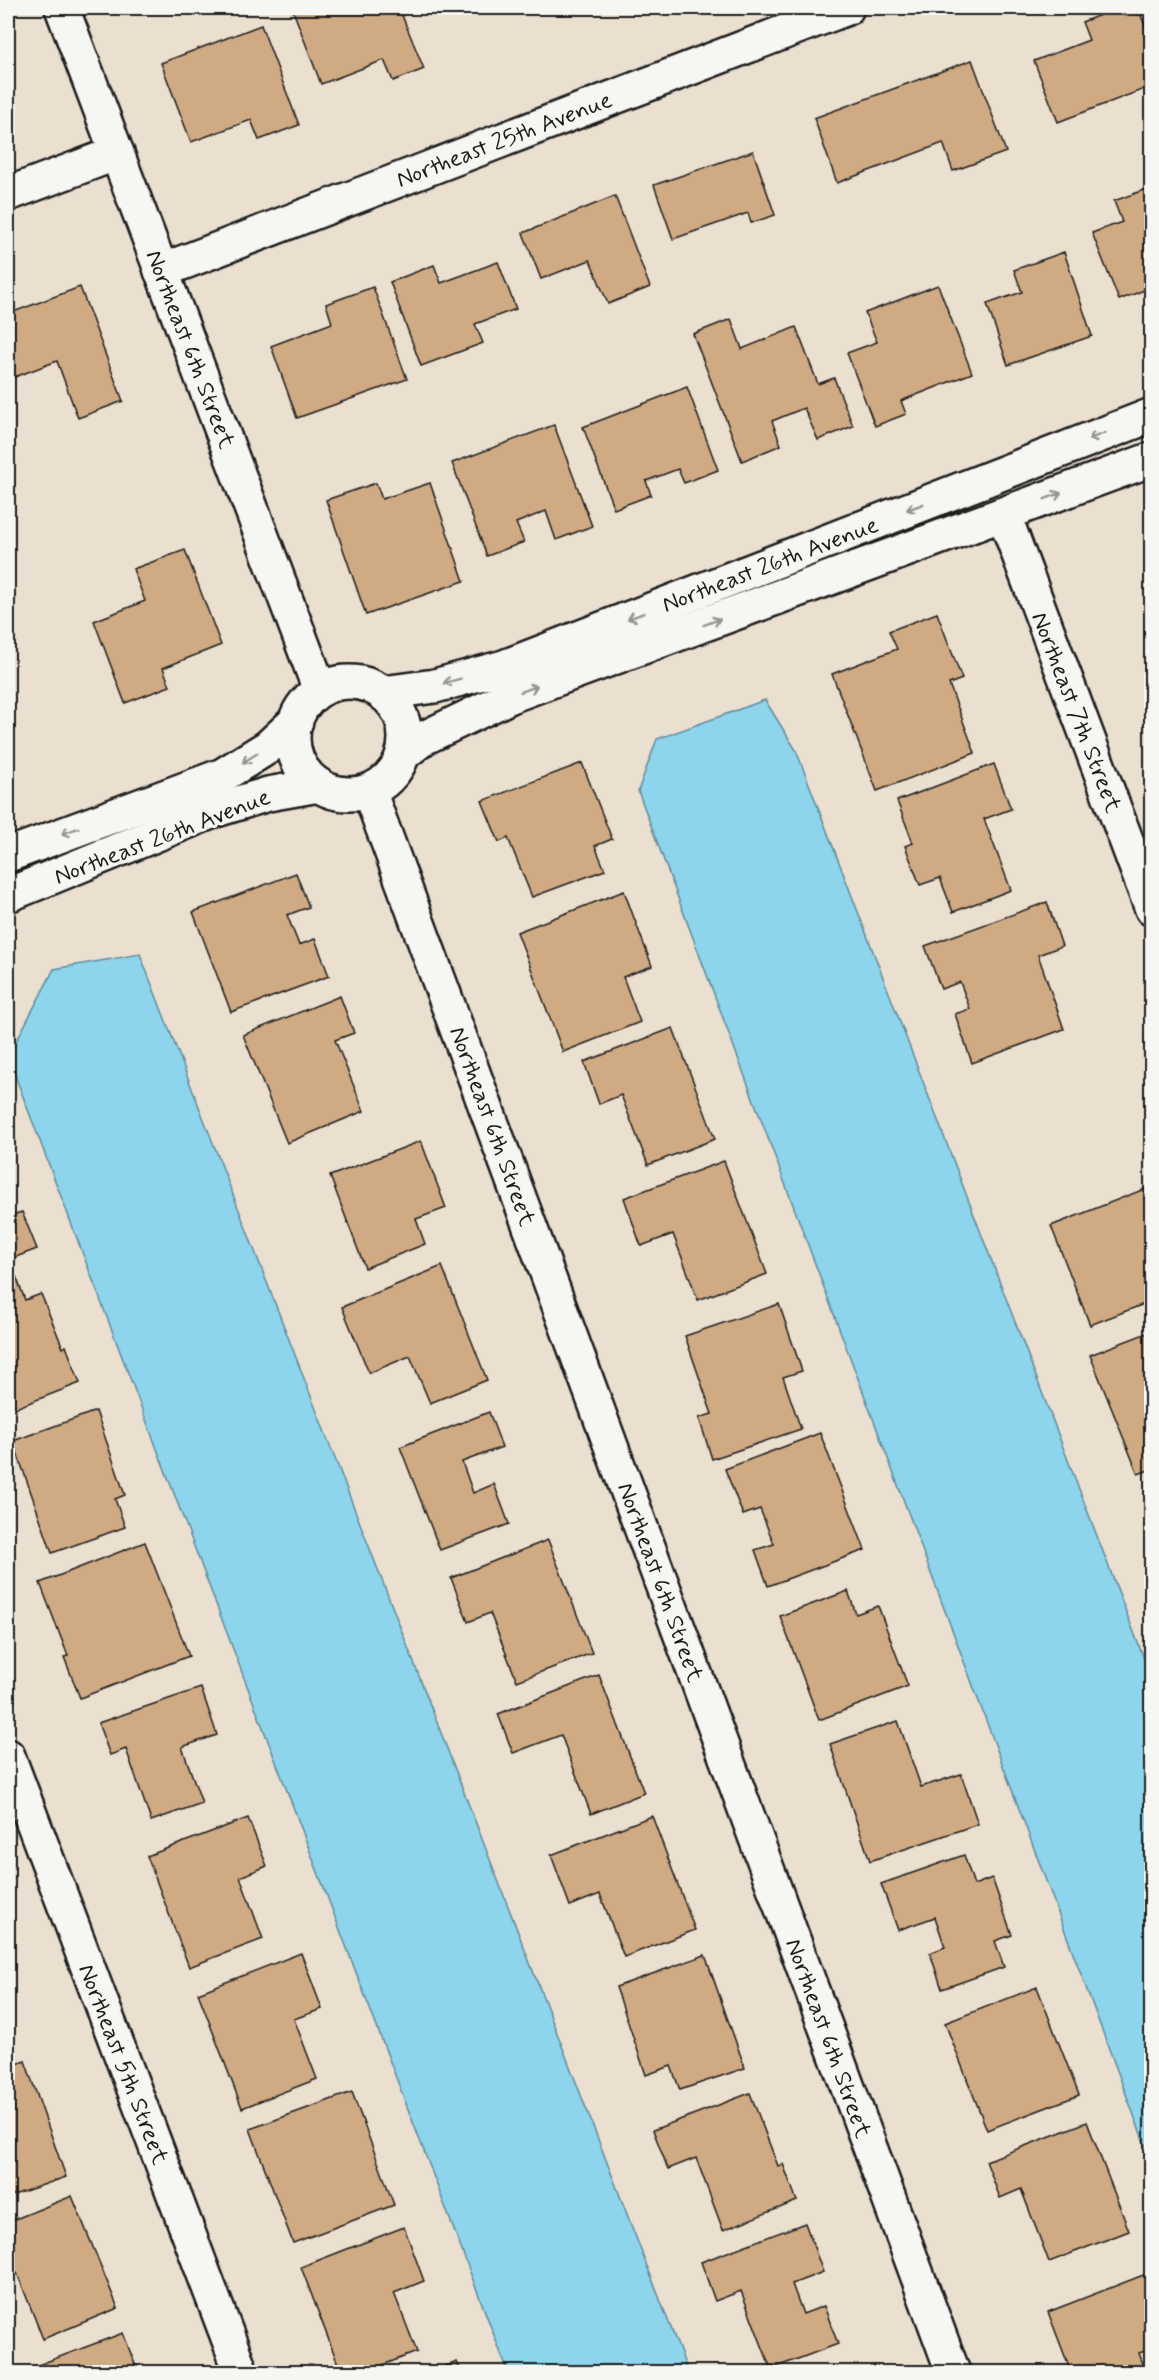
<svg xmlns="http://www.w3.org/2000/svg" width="1159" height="2380" viewBox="0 0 1159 2380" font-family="Mynerve,sans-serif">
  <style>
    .water { fill: #8cd5ed; stroke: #5f8b99; stroke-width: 1.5 }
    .building { fill: #d0aa82; stroke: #1c1c1c; stroke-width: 1.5 }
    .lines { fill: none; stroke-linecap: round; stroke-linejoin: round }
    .minor-casing { stroke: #1c1c1c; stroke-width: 38 }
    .minor { stroke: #f6f6f2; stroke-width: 33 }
    .oneway { stroke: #949492 }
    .labels { text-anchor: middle; stroke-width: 6; stroke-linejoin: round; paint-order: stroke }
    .street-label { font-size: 24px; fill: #1c1c1c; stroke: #f6f6f2 }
  </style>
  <rect width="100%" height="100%" fill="#ebdfd0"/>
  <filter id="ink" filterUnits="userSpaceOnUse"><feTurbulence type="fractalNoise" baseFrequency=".0167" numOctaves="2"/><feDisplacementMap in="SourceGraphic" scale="12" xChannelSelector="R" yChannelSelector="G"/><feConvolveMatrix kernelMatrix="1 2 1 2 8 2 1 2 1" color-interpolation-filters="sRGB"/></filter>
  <g filter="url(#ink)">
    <g class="water">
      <path d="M765,700l31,50 355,927v484l-513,-1370 19,-52z"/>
      <path d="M140,954l548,1418h-180l-500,-1315 46,-88z"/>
    </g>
    <g class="building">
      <path d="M292,8h107l25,61 -31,12 -9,-21 -63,24z"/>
      <path d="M1118,8h20l14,35v43l-94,36 -24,-61 55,-21 -7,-18z"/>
      <path d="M261,25l38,100 -40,15 -8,-20 -60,22 -30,-79z"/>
      <path d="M972,60l34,92 -53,19 -10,-28 -106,40 -23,-65z"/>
      <path d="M753,151l22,64 -24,8 -3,-10 -75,26 -19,-54z"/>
      <path d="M1152,187v100l-33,13 -27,-67 30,-11 -8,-21z"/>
      <path d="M615,196l35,91 -42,17 -18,-44 -49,19 -18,-46z"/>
      <path d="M1064,252l28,84 -84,29 -21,-61 35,-12 -8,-22z"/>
      <path d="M498,262l18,47 -41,15 8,19 -62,23 -31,-84 44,-17 7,18z"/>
      <path d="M938,285l34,88 -71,28 5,13 -31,12 -28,-73 30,-11 -12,-29z"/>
      <path d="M80,287l43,114 -45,17 -21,-57 -45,17 -4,-12v-52z"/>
      <path d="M373,287l34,92 -110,39 -26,-72 61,-23 -6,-19z"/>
      <path d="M731,319l11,30 54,-22 22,57 16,-6 19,48 -35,14 -14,-32 -32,13 9,24 -39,16 -49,-127z"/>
      <path d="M687,387l31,83 -34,13 -6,-14 -32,12 5,14 -37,14 -31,-82z"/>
      <path d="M554,425l38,101 -36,14 -10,-29 -30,12 8,19 -37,14 -35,-93z"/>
      <path d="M376,483l6,16 48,-16 34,98 -98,34 -40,-115z"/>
      <path d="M185,550l36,95 -58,23 7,18 -45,17 -31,-82 51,-20 -12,-32z"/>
      <path d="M937,613l25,66 -13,5 26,69 -98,38 -45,-117 65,-25 -8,-18z"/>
      <path d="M582,763l30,76 -17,7 10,24 -73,27 -24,-59 -9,4 -17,-41z"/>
      <path d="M994,764l17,45 -27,10 27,71 -58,22 -13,-34 -20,7 -15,-39 8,-3 -16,-42z"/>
      <path d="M296,873l13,34 -22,8 12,30 16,-6 14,37 -98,36 -38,-100z"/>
      <path d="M624,891l28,75 -29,11 17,45 -77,30 -46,-120z"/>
      <path d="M1047,902l15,44 -24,9 26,74 -92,34 -17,-49 15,-5 -10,-27 -19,7 -16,-43z"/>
      <path d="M340,996l14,37 -19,7 29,71 -77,32 -44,-108z"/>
      <path d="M673,1028l42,111 -67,26 -27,-70 -22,9 -15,-42z"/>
      <path d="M421,1141l25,67 -30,11 9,25 -60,24 -35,-92z"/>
      <path d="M724,1161l43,113 -69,26 -25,-66 -32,12 -17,-48z"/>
      <path d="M1152,1186v115l-62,24 -39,-99z"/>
      <path d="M8,1205l4,10 10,-3 15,37 -29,11z"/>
      <path d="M442,1266l45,114 -57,23 -20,-47 -41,17 -27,-66z"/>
      <path d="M16,1276l9,24 16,-6 22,54 3,-2 14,37 -72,28v-132z"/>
      <path d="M779,1304l23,67 -19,6 18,52 -89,30 -13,-41 13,-4 -27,-78z"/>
      <path d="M1152,1331v138l-14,5 -48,-119z"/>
      <path d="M96,1411l29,84 -10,4 10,28 -73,26 -39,-112z"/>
      <path d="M489,1412l13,35 -40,15 11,31 21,-9 15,40 -69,26 -40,-103z"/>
      <path d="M820,1433l45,117 -97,36 -13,-36 19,-6 -14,-35 -17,6 -18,-46z"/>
      <path d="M548,1540l44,113 -75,28 -27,-68 -22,9 -17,-44z"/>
      <path d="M145,1542l44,114 -109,42 -16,-41 4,-1 -28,-73z"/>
      <path d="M848,1591l8,23 22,-8 30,80 -89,34 -39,-104z"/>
      <path d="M599,1675l45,118 -53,21 -30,-79 -48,18 -15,-39z"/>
      <path d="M201,1688l16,47 -35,12 20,56 -51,18 -25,-72 -16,6 -12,-32z"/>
      <path d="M898,1721l23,66 40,-13 17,50 -108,37 -40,-117z"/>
      <path d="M652,1816l43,114 -71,27 -24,-63 -30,12 -19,-51z"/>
      <path d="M248,1818l19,48 -27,11 23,62 -74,28 -42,-111z"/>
      <path d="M964,1855l10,30 18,-7 20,57 -17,6 9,26 -62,22 -12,-36 15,-6 -10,-30 -37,13 -17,-46z"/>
      <path d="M301,1953l21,56 -28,10 23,60 -75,29 -44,-115z"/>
      <path d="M705,1955l40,113 -65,22 -9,-24 -25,9 -30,-88z"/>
      <path d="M1037,1987l42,108 -92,35 -42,-107z"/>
      <path d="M25,2061l41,116 -58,20v-130z"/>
      <path d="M352,2092l42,113 -101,38 -43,-114z"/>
      <path d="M750,2093l28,73 5,-2 14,37 -74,29 -27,-72 -28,11 -15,-39z"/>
      <path d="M1087,2122l42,109 -80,31 -28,-73 -21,9 -14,-37z"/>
      <path d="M72,2196l46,112 -75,31 -26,-66 -9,4v-55z"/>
      <path d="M805,2223l18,49 -31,12 11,30 21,-8 14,38 -67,25 -30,-78 -26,10 -14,-39z"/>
      <path d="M404,2227l20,54 -30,12 23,59 -53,20h-23l-40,-105z"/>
      <path d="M1146,2274l6,14v61l-13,4 7,19h-75l-23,-60z"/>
      <path d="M123,2333l15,39h-116v-1z"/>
      <path d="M457,2362l4,10h-31z"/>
    </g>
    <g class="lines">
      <g class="minor-casing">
        <g id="minor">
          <path d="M62,8l258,682"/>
          <path d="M8,194l109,-41"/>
          <path d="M161,271l686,-263"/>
          <path d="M1004,515l148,394"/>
          <circle cx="349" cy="738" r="56"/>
          <path d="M382,693l53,-7 69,-19 648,-252"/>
          <path d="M403,754l21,-16 89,-43 639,-236"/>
          <path d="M369,791l584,1581"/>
          <path d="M8,855l215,-80 45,-28 28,-26"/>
          <path d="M8,895l208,-85 52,-16 51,-9"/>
          <path d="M8,1756l233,616"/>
        </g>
      </g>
      <use href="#minor" class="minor"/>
    </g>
    <defs><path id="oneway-shaft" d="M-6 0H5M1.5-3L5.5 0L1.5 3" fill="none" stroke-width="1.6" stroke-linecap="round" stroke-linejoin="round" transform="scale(1.5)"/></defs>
    <g class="oneway">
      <use href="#oneway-shaft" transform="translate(1097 436) rotate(159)"/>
      <use href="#oneway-shaft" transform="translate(1053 496) rotate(-21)"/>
      <use href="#oneway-shaft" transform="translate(915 507) rotate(159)"/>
      <use href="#oneway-shaft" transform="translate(636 616) rotate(159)"/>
      <use href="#oneway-shaft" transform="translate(712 622) rotate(-20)"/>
      <use href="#oneway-shaft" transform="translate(452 681) rotate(165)"/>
      <use href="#oneway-shaft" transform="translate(529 689) rotate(-20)"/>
      <use href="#oneway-shaft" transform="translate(250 758) rotate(148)"/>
      <use href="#oneway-shaft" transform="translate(70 831) rotate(160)"/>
    </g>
  </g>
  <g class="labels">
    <g class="street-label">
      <text transform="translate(504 139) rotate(-21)" y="8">Northeast 25th Avenue</text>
      <text transform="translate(191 349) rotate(69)" y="8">Northeast 6th Street</text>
      <text transform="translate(770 564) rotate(-21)" y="8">Northeast 26th Avenue</text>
      <text transform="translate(1077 712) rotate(69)" y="8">Northeast 7th Street</text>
      <text transform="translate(162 836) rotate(-21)" y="8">Northeast 26th Avenue</text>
      <text transform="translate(493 1126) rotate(70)" y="8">Northeast 6th Street</text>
      <text transform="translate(661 1582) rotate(70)" y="8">Northeast 6th Street</text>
      <text transform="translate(829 2038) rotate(70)" y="8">Northeast 6th Street</text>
      <text transform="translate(124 2064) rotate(69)" y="8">Northeast 5th Street</text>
    </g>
  </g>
  <rect width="1159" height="2380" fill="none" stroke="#f6f6f2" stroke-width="30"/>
  <rect x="15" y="15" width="1129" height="2350" fill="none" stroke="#1c1c1c" stroke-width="2" filter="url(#ink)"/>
</svg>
